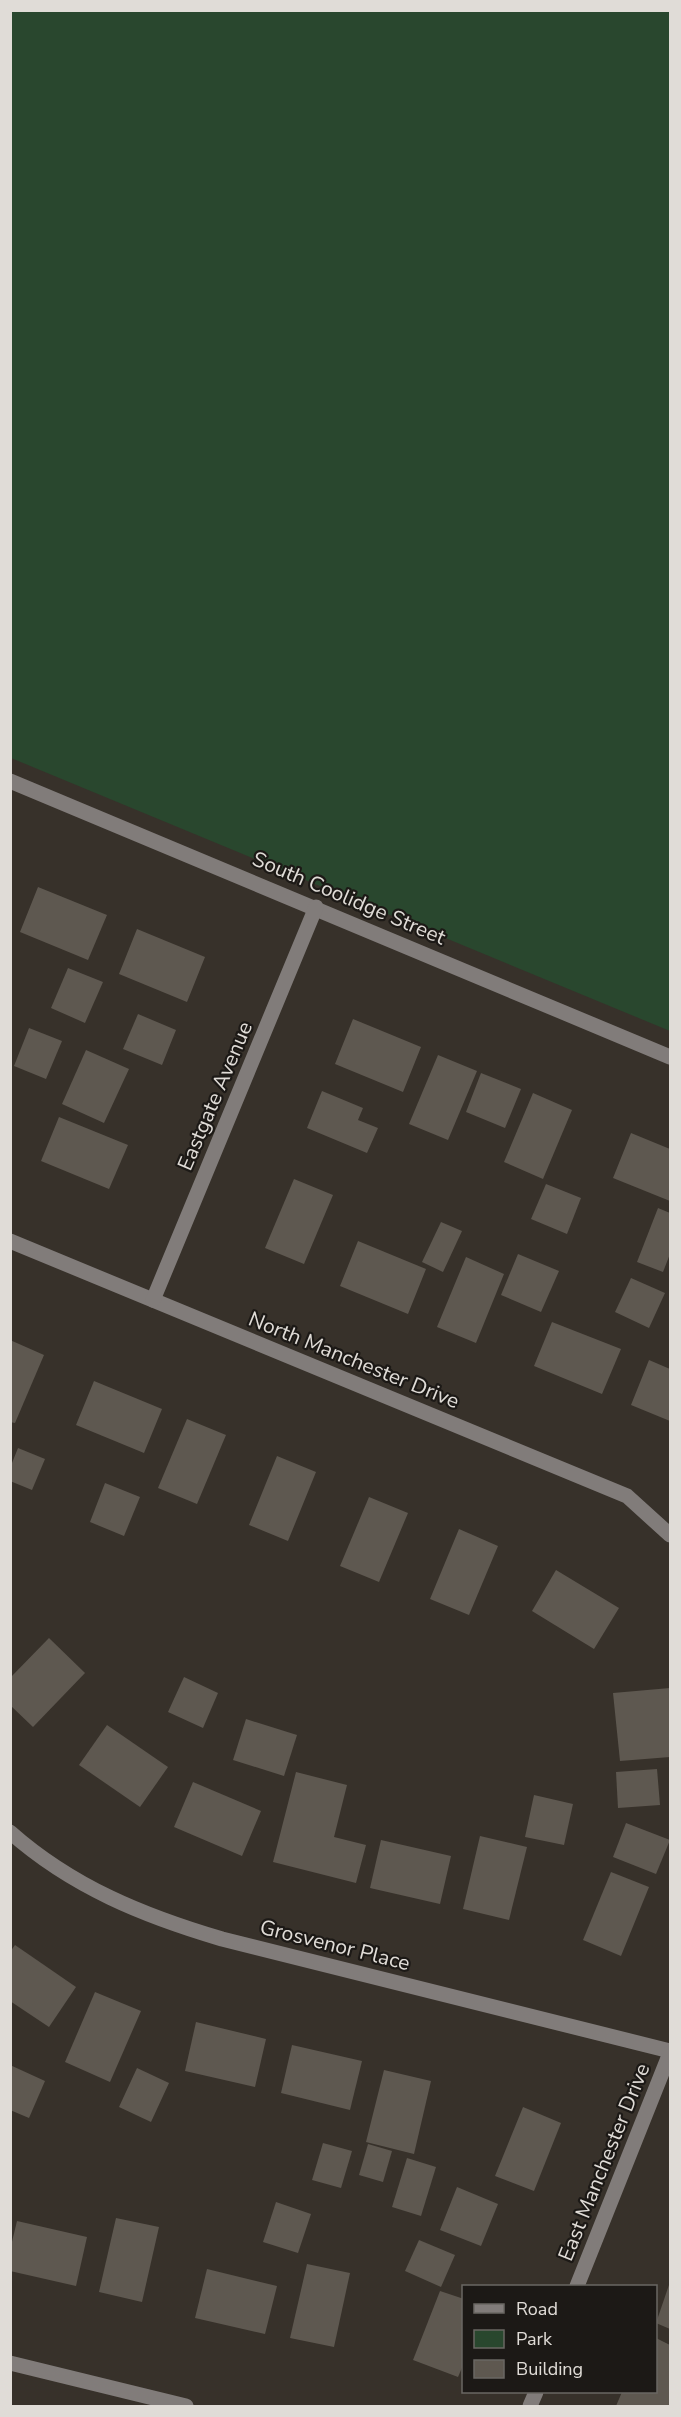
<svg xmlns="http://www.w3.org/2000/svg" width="681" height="2417" viewBox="0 0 681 2417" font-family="'Nunito Sans',sans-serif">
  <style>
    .green { fill: #29472e }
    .building { fill: #5e5850 }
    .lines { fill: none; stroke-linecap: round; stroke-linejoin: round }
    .minor { stroke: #817c7a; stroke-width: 15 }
    .labels { text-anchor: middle; stroke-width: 4.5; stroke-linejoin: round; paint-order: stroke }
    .street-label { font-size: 21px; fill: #e0dcd7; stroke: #1c1916 }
  </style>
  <rect width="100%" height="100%" fill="#37312a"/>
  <path class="green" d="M10,11h660v1020l-659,-273z"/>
  <g class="building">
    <path d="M38,887l69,28 -19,45 -68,-28z"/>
    <path d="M137,929l68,28 -18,45 -68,-28z"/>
    <path d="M68,968l35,14 -18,41 -34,-15z"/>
    <path d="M138,1014l38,16 -14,35 -39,-16z"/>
    <path d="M353,1019l68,28 -18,45 -68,-28z"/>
    <path d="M29,1028l33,13 -16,38 -32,-13z"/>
    <path d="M86,1050l43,19 -25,54 -42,-19z"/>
    <path d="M438,1055l39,16 -29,69 -39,-16z"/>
    <path d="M481,1073l40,16 -16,39 -39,-16z"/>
    <path d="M322,1091l41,17 -5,12 20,8 -11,25 -60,-25z"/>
    <path d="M533,1093l39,17 -29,69 -39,-17z"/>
    <path d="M59,1117l69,28 -19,44 -68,-28z"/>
    <path d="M631,1133l39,16v52l-57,-23z"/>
    <path d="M294,1179l39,16 -29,69 -39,-16z"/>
    <path d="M546,1184l35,14 -14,36 -36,-15z"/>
    <path d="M658,1208l12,5v41l-7,18 -26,-10z"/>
    <path d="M441,1222l21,9 -19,41 -21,-10z"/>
    <path d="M358,1241l68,28 -18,45 -68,-28z"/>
    <path d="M518,1254l41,17 -18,41 -40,-17z"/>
    <path d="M466,1257l38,17 -28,69 -39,-16z"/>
    <path d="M631,1278l34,15 -16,35 -34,-16z"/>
    <path d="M552,1322l69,27 -19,45 -68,-28z"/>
    <path d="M10,1340l34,15 -29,68 -5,-1z"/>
    <path d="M649,1360l21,9v52l-39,-16z"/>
    <path d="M94,1381l68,28 -18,44 -68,-28z"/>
    <path d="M187,1419l39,16 -29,69 -39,-16z"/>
    <path d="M18,1448l27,11 -13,31 -22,-9v-13z"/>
    <path d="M277,1456l39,16 -28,69 -39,-16z"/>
    <path d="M105,1483l35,14 -16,39 -34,-14z"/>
    <path d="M369,1497l39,16 -29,69 -39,-16z"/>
    <path d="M459,1529l39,17 -29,69 -39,-16z"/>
    <path d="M556,1570l63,38 -25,41 -62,-38z"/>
    <path d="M49,1638l36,35 -52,54 -23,-22v-27z"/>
    <path d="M184,1677l34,16 -15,35 -35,-16z"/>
    <path d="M670,1688v69l-50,4 -7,-68z"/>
    <path d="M246,1719l51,16 -13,41 -51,-16z"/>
    <path d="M107,1725l61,42 -28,40 -61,-42z"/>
    <path d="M657,1769l3,36 -42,3 -2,-36z"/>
    <path d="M296,1772l51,13 -13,52 32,8 -10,38 -83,-21z"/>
    <path d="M193,1782l68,29 -19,45 -68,-29z"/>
    <path d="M534,1795l39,9 -9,41 -39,-8z"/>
    <path d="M626,1823l44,17 -14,34 -43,-17z"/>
    <path d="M480,1836l47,11 -18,73 -46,-11z"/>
    <path d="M381,1840l70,16 -11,48 -70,-16z"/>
    <path d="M611,1872l38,15 -28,69 -38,-16z"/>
    <path d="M15,1945l61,42 -27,40 -39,-26v-49z"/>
    <path d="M95,1992l46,19 -31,71 -45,-20z"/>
    <path d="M196,2022l70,17 -11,48 -70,-16z"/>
    <path d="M292,2045l70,16 -12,49 -69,-17z"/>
    <path d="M10,2065l35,16 -16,37 -19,-8z"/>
    <path d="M137,2068l32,15 -18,39 -32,-15z"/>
    <path d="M384,2070l47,11 -17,73 -48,-12z"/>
    <path d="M523,2107l38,16 -27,68 -39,-15z"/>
    <path d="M323,2143l29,8 -11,37 -29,-8z"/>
    <path d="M368,2144l24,7 -9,31 -24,-7z"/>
    <path d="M407,2158l29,9 -15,49 -29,-9z"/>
    <path d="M457,2187l41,17 -17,42 -41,-16z"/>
    <path d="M276,2202l35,12 -13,39 -35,-11z"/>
    <path d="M116,2218l43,9 -17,75 -43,-10z"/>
    <path d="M17,2221l70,16 -11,49 -66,-15v-21z"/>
    <path d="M419,2240l36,15 -14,32 -36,-16z"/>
    <path d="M307,2264l43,9 -16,74 -44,-9z"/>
    <path d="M207,2269l70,17 -12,48 -70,-16z"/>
    <path d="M670,2282v47l-14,-6z"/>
    <path d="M440,2291l24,8v64l-6,14 -45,-17z"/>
    <path d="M656,2338l14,7v61h-54l6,-14h34z"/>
  </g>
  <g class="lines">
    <g class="minor">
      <path d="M10,781l660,276"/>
      <path d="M10,1241l617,255 43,39"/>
      <path d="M153,1300l163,-393"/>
      <path d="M10,1832c62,55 134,84 212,107l448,112"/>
      <path d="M577,2286l93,-233"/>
      <path d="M10,2363l176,43"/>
      <path d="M530,2406l6,-14"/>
    </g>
  </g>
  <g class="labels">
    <g class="street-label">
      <text transform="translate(349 898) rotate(23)" y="7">South Coolidge Street</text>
      <text transform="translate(215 1096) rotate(-67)" y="7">Eastgate Avenue</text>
      <text transform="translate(354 1360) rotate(22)" y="7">North Manchester Drive</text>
      <text transform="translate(335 1945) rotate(14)" y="7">Grosvenor Place</text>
      <text transform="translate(604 2162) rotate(-68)" y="7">East Manchester Drive</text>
    </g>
  </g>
  <rect width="681" height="2417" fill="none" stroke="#e0dcd7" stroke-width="24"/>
  <rect x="462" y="2285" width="195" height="108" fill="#1c1916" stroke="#6a6763" stroke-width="1.5"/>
  <rect x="474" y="2304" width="30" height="9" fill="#817c7a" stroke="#6a6763" stroke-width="1.5"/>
  <text x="516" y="2315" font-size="18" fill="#e0dcd7">Road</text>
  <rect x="474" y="2330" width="30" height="18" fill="#29472e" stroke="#6a6763" stroke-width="1.5"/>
  <text x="516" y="2345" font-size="18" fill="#e0dcd7">Park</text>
  <rect x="474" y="2360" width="30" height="18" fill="#5e5850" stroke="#6a6763" stroke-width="1.5"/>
  <text x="516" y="2375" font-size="18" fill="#e0dcd7">Building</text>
</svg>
